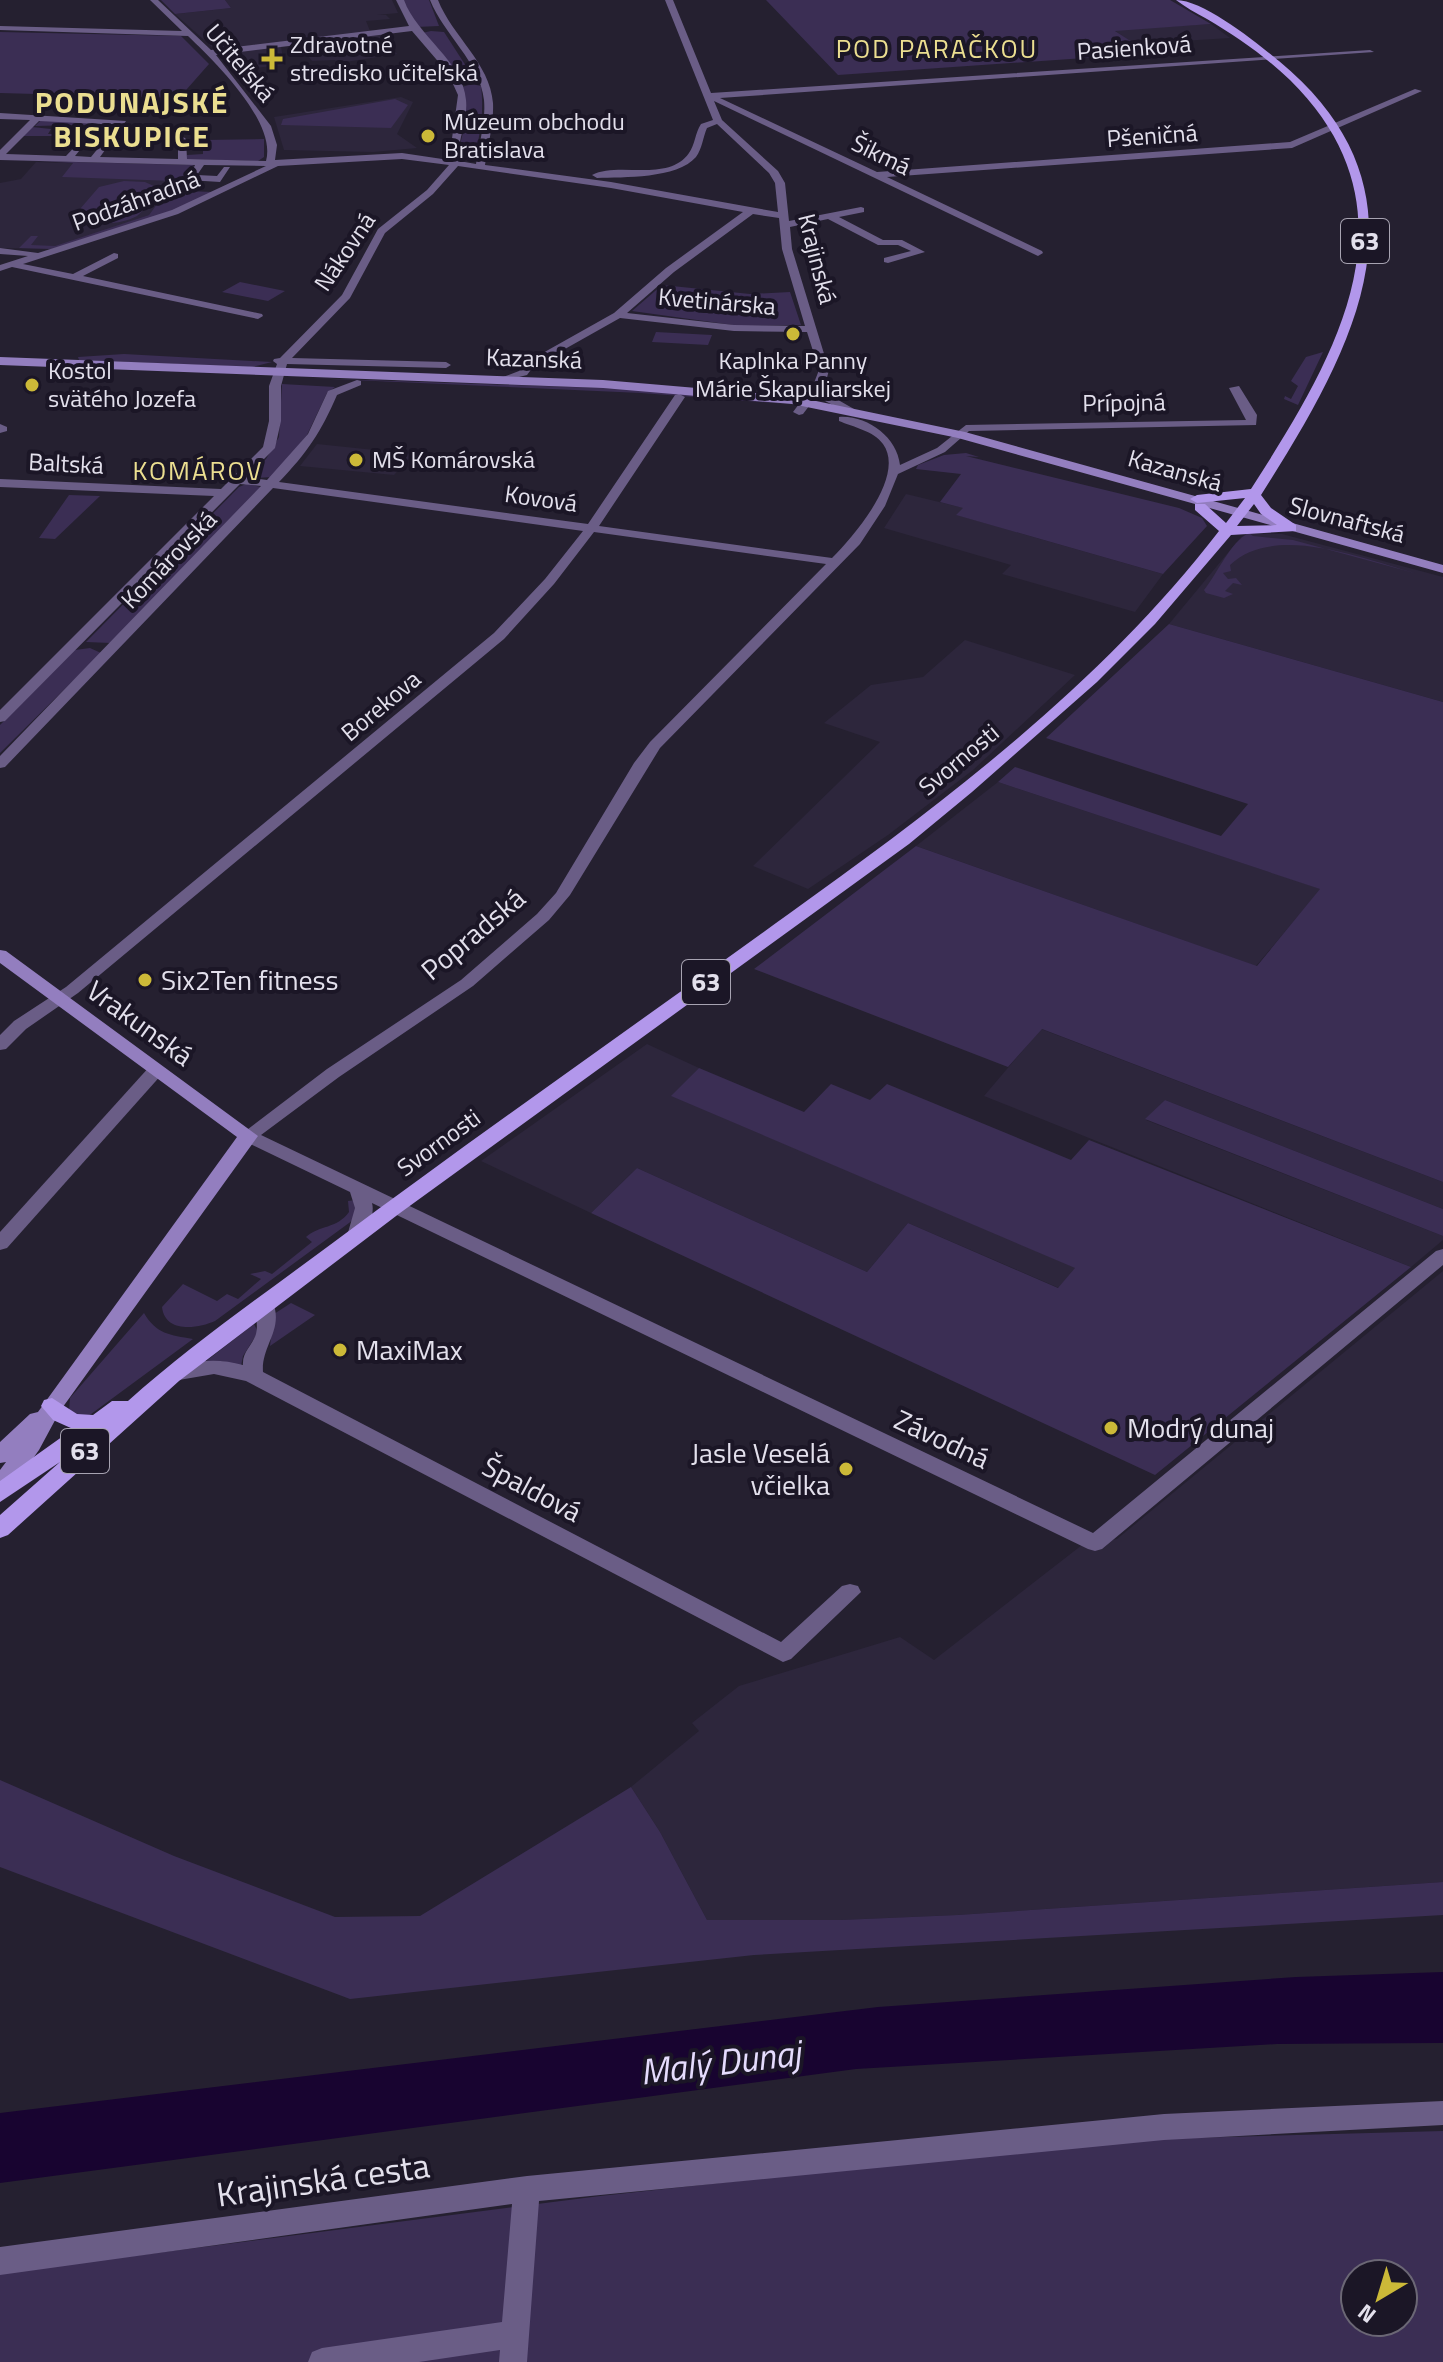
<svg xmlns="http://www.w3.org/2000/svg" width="1443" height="2362" viewBox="0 0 1443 2362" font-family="'Titillium Web',sans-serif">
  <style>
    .built { fill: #2d263c }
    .green { fill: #3b2e54; fill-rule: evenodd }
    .water { fill: #180430 }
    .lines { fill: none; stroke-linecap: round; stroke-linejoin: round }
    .street { fill: #6a5d86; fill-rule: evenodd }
    .secondary { fill: #937ebf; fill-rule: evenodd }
    .primary { fill: #b297eb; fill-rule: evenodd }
    .poi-dot { fill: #ccb938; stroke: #1b1626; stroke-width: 3 }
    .labels { text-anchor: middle; stroke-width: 8; stroke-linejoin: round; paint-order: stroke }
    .far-poi-label { font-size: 24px; fill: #e3e0ec; stroke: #1b1626; text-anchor: start }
    .far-street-label { font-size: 24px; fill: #e3e0ec; stroke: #1b1626 }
    .far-neighbourhood-label { font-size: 26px; letter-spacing: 2px; fill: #ebde90; stroke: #1b1626 }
    .shield { fill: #1b1626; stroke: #a7a3b1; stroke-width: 2 }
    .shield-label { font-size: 26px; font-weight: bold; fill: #e3e0ec }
    .far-quarter-label { font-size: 26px; letter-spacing: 2px; fill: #ebde90; stroke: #1b1626 }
    .street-label { font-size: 28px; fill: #e3e0ec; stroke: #1b1626 }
    .poi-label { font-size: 28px; fill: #e3e0ec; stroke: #1b1626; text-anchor: start }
    .far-district-label { font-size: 30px; font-weight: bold; letter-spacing: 2px; fill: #ebde90; stroke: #1b1626 }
    .near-street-label { font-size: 34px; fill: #e3e0ec; stroke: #1b1626 }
    .near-water-label { font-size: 36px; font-style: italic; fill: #e5dcfd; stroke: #1b1626 }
  </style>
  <rect width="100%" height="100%" fill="#252030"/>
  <g class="built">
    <path d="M225,0h167l6,13 -21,2h9l4,4 -24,2 4,10 -146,18 -12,-2 -37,-33 56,-6z"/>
    <path d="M1211,24l19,14 -96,6 -20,-14z"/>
    <path d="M381,34l16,20 -58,9 -4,-3 -23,1 -13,-17z"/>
    <path d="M281,46l3,19 -50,5 -5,-5 7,-1 -5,-6 -7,1 -5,-5z"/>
    <path d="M401,97l12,5 -16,32 20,14 -44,4 -89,-2 -10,-33z"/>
    <path d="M36,162l149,5 -36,48 -97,34 -52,-1v-65l21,-4z"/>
    <path d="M317,444l96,10 -19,21 -94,-9z"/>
    <path d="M906,494l58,14 -7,7 206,59 -28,38 -133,-38 9,-9 -127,-37z"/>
    <path d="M1249,533l33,1 161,43v125l-274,-78 72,-87z"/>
    <path d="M965,640l110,35 -102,95 -85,65 -80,54 -55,-23 127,-124 -56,-19 47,-38 52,-8z"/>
    <path d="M998,782l323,107 -65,77 -340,-120z"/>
    <path d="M1041,1029l402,153v27l-278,-109 -19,20 297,116v4l-32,27 -427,-171z"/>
    <path d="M647,1044l52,24 -27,28 404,172 -17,20 -151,-65 -41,49 -230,-104 -46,45 -110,-52z"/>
    <path d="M1443,1271v611l-485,33 -116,5h-135l-47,-88 -29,-45 68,-56 -7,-8 47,-37 161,-49 34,23 148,-115 35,-6z"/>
  </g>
  <g class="green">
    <path d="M161,0h64l6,8 -56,6z"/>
    <path d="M403,0h26l10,26 -23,1z"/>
    <path d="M766,0h404l41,24 -96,7 28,18 -4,1 4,4 -305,21z"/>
    <path d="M431,31l13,1 31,48 -14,1 -39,-48z"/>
    <path d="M0,32l181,4 28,28 -30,34 -179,-5z"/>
    <path d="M472,84l9,2c3,24 0,45 -6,69l-18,2 10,-41 -5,-29z"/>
    <path d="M395,99l13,6 -17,23 -110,-3 2,-6z"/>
    <path d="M42,119l76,4 -10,11 -31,-1 7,-7h13l-16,-1 -10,11h-50l11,-9 19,2 -3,5h18l9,-9 -40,1z"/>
    <path d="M264,139v18l-6,4 -71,-2v-4l16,-1v-14z"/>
    <path d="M38,161l154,4 2,1 -12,18 6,1 -4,6 30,1 -49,22 -113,35 -33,-1 12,-12h7l-7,9 24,1 94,-31 25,-34 -112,-4 11,-14z"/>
    <path d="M124,181l21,1 11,5 1,3c-6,8 -12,20 -20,26 -14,8 -42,11 -57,1v-8l19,-22z"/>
    <path d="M240,282l45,9 -17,10 -46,-9z"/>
    <path d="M662,285l88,9 40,-2 11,33 -61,1 -108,-15z"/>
    <path d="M656,332l56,3 -4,10 -56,-3z"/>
    <path d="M1323,352l-25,53 -14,-6 1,-3 6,3 7,-13 -7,-5 15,-24z"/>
    <path d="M124,354l148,8 -20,5 -173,-7 -1,-3z"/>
    <path d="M308,378l323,11 158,15 -148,-11z"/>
    <path d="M282,384l53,3 -8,6 -20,42 -34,42 -18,1 -3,-5 14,-14 13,-22z"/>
    <path d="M966,453l13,4 -13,-1 213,52 23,10 5,8 -44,48 -207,-59 7,-7 -23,-6 21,-28 -45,-5 2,-4 26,-10z"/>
    <path d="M246,484l15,3 -150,156 -25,-1 153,-155z"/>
    <path d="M69,495l31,1 -45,43 -16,-1z"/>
    <path d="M1249,533l4,3 40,4 125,34c-53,-14 -143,-52 -188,-9l1,6 -8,2 5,6 8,-1 6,7 -9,-2 -8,8 8,3 -9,4 -18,-5 -2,-3c14,-17 26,-48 45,-57z"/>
    <path d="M1169,624l274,78v480l-401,-153 -34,38 -254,-98 162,-123 341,120 63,-77 -322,-107 17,-15 206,69 27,-32 -202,-66z"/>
    <path d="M90,648l11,5 -101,100v-28l75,-75z"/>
    <path d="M699,1068l105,44 27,-28 39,16 17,-16 184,76 18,-20 322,127 -256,208 -564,-262 46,-45 230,104 41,-49 150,65 17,-20 -404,-172z"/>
    <path d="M1165,1100l278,109v27l-298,-117z"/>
    <path d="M356,1200l-1,18 -6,5 -134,98c-18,8 -50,12 -53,-14l21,-23 34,17 10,-7 11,5 23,-20 -11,-5 15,-3 7,3 40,-32 -6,-5c13,-12 31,-8 43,-25l-1,-11z"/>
    <path d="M291,1303l24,12 -45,31 4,-32z"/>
    <path d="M144,1313c12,21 26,22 49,26l-106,78 -7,1 -11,-7 1,-13z"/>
    <path d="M254,1324l4,8 -15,24 -2,10 -20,-5 -16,1z"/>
    <path d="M0,1780l174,76 161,61 85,-1 211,-129 29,45 47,88h134l117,-5 485,-33v33l-689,40 -404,44 -350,-132z"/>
    <path d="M1443,2131v231h-1443v-89l600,-77 515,-56zM1355,2274h48v48h-48z"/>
  </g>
  <path class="water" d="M1443,1972v71l-166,1 -421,25 -856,114v-70l878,-106 418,-30z"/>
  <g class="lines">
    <g class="street">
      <path d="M150,0h8l53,50 198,-24 -13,-26h8c13,36 59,61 62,100 2,19 -7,37 -8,56l1,5 17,3c3,-21 10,-42 8,-64 -4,-38 -40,-65 -54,-100h8c14,36 52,63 55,103 1,21 -5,41 -8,62l126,17 167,30 -3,-29 -6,-10 -52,-49 -10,4c-4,9 -5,21 -11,29 -19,22 -73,20 -99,21l-5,-3c26,-14 76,8 97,-22 6,-8 6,-20 12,-29l12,-4 -48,-120h8l38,93 659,-43 4,2 -654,46 157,74 413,-30 125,-53 7,2 -130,57 -405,29 155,74 1,2 -5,3 -324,-155 8,19 56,51 7,12 4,38 72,-14 3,1v4l-25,5 44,23h19l23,12 -37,11 -4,-1v-4l27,-7 -13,-6h-20l-50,-26 -38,8 2,22 37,121 -4,15 8,12 21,12v4l-4,1 -25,-13 -6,-8 -16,21 -4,1 -6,-3 15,-20c-16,5 -41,12 -56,4l62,-13 5,-13 -12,-38 -73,-1 -114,-13 -87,49 -6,8 -24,6v-4l16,-6 6,-8 89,-50 52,-45 77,-56 -132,-24 -153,-22 -25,28 -48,39 -35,65 -58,60 154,4 5,3 -5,3 -159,-4 -6,22v35l-6,27 -29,29 21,3 41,-46 20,-43 29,-11 4,1v4l-24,10c-16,37 -30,58 -58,87l309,42 87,-129 4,-1 6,3 -86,129 233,32c22,-22 74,-82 51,-114 -9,-13 -30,-17 -44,-23v-4c28,-2 58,20 61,48l37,-17 29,-23 280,-5 -17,-32 10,-2 18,29 -1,10 -287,6 -24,21 -47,22 -13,32 -25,38 -200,204 -90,147 -21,25 -76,66 -134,91 -78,58 832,398 343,-282 7,-2v16l-341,284 -7,2 -7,-2 -716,-346c3,10 -4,28 -9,37h-14l-2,-4 8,-28 -5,-16 -108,-52 -3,-4 88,-67 134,-89 76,-66 19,-21 78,-130 16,-21 176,-178 -232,-32 -40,52 -50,55 -426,354 -52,36 -20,20 -6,1v-15l14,-14 52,-34 428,-354 51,-54 38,-48 -310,-43 -268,279 -5,1v-12l261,-270 -21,-2 -235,237 -5,1v-12l214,-214 -214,-9v-8l221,10 42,-42 6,-26v-35l8,-22 -4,-3 1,-2 6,-1 62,-63 36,-66 49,-39 22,-25 -47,-6 -124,7 -100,48 -155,50 50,10 41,-21 4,1v4l-35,18 179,38 1,2 -5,3 -246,-52 -12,4v-6l28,-9 -28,-2v-6l38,5 134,-43 94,-44 -62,-1 -7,10 20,1 7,-9h6l-10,15 -32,-2 7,-15 -195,-5v-10l30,-30 -30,-1v-6l126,8 -26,36 78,2v-20l4,-3 4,3 1,20 79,2c11,-39 -52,-100 -78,-125l-188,-6v-4l182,5zM412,31l36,42 10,22 -9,65 -47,-7 -127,7 2,-15 -6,-19 -55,-71zM39,121l78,4 -26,32 -16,-1 13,-16 -4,-3 -18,19 -60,-2zM753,214l26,4 3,31 23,77 -71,-1 -107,-12 47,-41z"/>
      <path d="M0,424l7,3v4l-7,2z"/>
      <path d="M157,1064l9,5 -3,4 -156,175 -7,2v-18l151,-167z"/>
      <path d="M265,1298l7,2c13,29 -11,45 -9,72l518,270 61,-56 8,-2 8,2 3,6 -70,67 -8,3 -537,-281 -32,-7 -41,7 -7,-2 -3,-5 3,-5c26,-8 50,-12 77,-4 -1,-13 9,-19 13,-31 3,-11 -3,-23 2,-34z"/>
      <path d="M1443,2101v24l-279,15 -625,61 -12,161h-28l1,-12 -81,12h-111l4,-10 10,-4 180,-26 10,-118 -512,71v-28l527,-71 637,-62z"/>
    </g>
    <g class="secondary">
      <path d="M0,357l603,23 189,16 173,36 478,133v8l-485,-135 -166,-34 -189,-16 -603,-23z"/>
      <path d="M0,950l6,1 252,185 -198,275 -21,39 -31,43 -8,3v-26l6,-8 -6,1v-21l30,-28 8,-2 199,-275 -237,-174z"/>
    </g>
    <path class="primary" d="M1176,0c28,0 81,43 103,61 162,134 74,289 -18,434l10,13 25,17v6l-65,4 -76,89 -58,58 -125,110 -63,52 -509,369 -221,168 -171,154 -8,3v-23l60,-53 -60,40v-21l73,-52 -20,-9 -12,-14 3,-6 8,-2 25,16 16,1 19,-14h16c64,-57 136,-107 206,-159 150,-112 304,-219 456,-329 155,-111 312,-230 429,-382l-24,-21v-6h10l21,19 19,-25 -48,5 -7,-4 7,-4 54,-6c84,-131 173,-277 39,-409 -25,-24 -54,-44 -83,-61 -11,-6 -22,-12 -31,-19zM1254,504l7,10 16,11 -40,1z"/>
  </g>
  <g class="poi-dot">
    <path d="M268 47h8v8h8v8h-8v8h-8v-8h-8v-8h8z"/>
    <circle cx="428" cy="136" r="8"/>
    <circle cx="793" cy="334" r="8"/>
    <circle cx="32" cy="385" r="8"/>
    <circle cx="356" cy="460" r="8"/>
    <circle cx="145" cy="980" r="8"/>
    <circle cx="340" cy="1350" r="8"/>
    <circle cx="1111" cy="1428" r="8"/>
    <circle cx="846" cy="1469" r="8"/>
  </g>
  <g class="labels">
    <g class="far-poi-label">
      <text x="290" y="53">Zdravotné<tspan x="290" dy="28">stredisko učiteľská</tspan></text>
      <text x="444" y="130">Múzeum obchodu<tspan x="444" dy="28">Bratislava</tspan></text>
      <text x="793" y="369" text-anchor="middle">Kaplnka Panny<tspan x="793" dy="28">Márie Škapuliarskej</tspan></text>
      <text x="48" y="379">Kostol<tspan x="48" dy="28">svätého Jozefa</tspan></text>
      <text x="372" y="468">MŠ Komárovská</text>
    </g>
    <g class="far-street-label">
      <text transform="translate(1134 48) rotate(-4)" y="8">Pasienková</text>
      <text transform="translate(240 63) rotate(50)" y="8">Učiteľská</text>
      <text transform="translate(1152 136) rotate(-4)" y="8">Pšeničná</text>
      <text transform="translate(881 155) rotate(26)" y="8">Šikmá</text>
      <text transform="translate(136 201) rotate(-20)" y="8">Podzáhradná</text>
      <text transform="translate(345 252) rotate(-56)" y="8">Nákovná</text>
      <text transform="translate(817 259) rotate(76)" y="8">Krajinská</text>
      <text transform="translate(717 302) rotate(5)" y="8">Kvetinárska</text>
      <text transform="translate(534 359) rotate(2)" y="8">Kazanská</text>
      <text transform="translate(1124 403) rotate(-1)" y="8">Prípojná</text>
      <text transform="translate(66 464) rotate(3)" y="8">Baltská</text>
      <text transform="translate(1175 471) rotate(16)" y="8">Kazanská</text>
      <text transform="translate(541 499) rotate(8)" y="8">Kovová</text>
      <text transform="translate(1347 520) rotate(15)" y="8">Slovnaftská</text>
      <text transform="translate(169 560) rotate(-46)" y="8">Komárovská</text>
      <text transform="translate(381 706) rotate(-40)" y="8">Borekova</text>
      <text transform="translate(959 760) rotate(-40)" y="8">Svornosti</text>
      <text transform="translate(439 1143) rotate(-36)" y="8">Svornosti</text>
    </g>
    <g class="far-neighbourhood-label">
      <text x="937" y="58">POD PARAČKOU</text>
    </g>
    <g class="shield">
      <rect x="1341" y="219" width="48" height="44" rx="6"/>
      <rect x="682" y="960" width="48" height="44" rx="6"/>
      <rect x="61" y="1429" width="48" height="44" rx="6"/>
    </g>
    <g class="shield-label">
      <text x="1365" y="250">63</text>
      <text x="706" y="991">63</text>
      <text x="85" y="1460">63</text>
    </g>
    <g class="far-quarter-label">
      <text x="198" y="480">KOMÁROV</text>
    </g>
    <g class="street-label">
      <text transform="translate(473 934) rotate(-40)" y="10">Popradská</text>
      <text transform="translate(140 1023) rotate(36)" y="10">Vrakunská</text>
      <text transform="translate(942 1439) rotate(25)" y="10">Závodná</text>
      <text transform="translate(532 1489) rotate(28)" y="10">Špaldová</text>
    </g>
    <g class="poi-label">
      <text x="161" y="990">Six2Ten fitness</text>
      <text x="356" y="1360">MaxiMax</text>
      <text x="1127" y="1438">Modrý dunaj</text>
      <text x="830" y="1463" text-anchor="end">Jasle Veselá<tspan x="830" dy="32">včielka</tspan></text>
    </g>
    <g class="far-district-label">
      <text x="132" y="113">PODUNAJSKÉ<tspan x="132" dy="34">BISKUPICE</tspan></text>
    </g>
    <g class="near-street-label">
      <text transform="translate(323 2180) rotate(-8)" y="12">Krajinská cesta</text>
    </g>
    <g class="near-water-label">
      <text transform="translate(720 2062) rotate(-7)" y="13">Malý Dunaj</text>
    </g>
  </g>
  <g transform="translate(1379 2298) rotate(218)"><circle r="38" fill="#1b1626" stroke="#6b6775" stroke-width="2"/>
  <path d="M0-6L14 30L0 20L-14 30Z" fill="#ccb938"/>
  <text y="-12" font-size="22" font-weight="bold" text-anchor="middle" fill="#e3e0ec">N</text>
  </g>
</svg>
